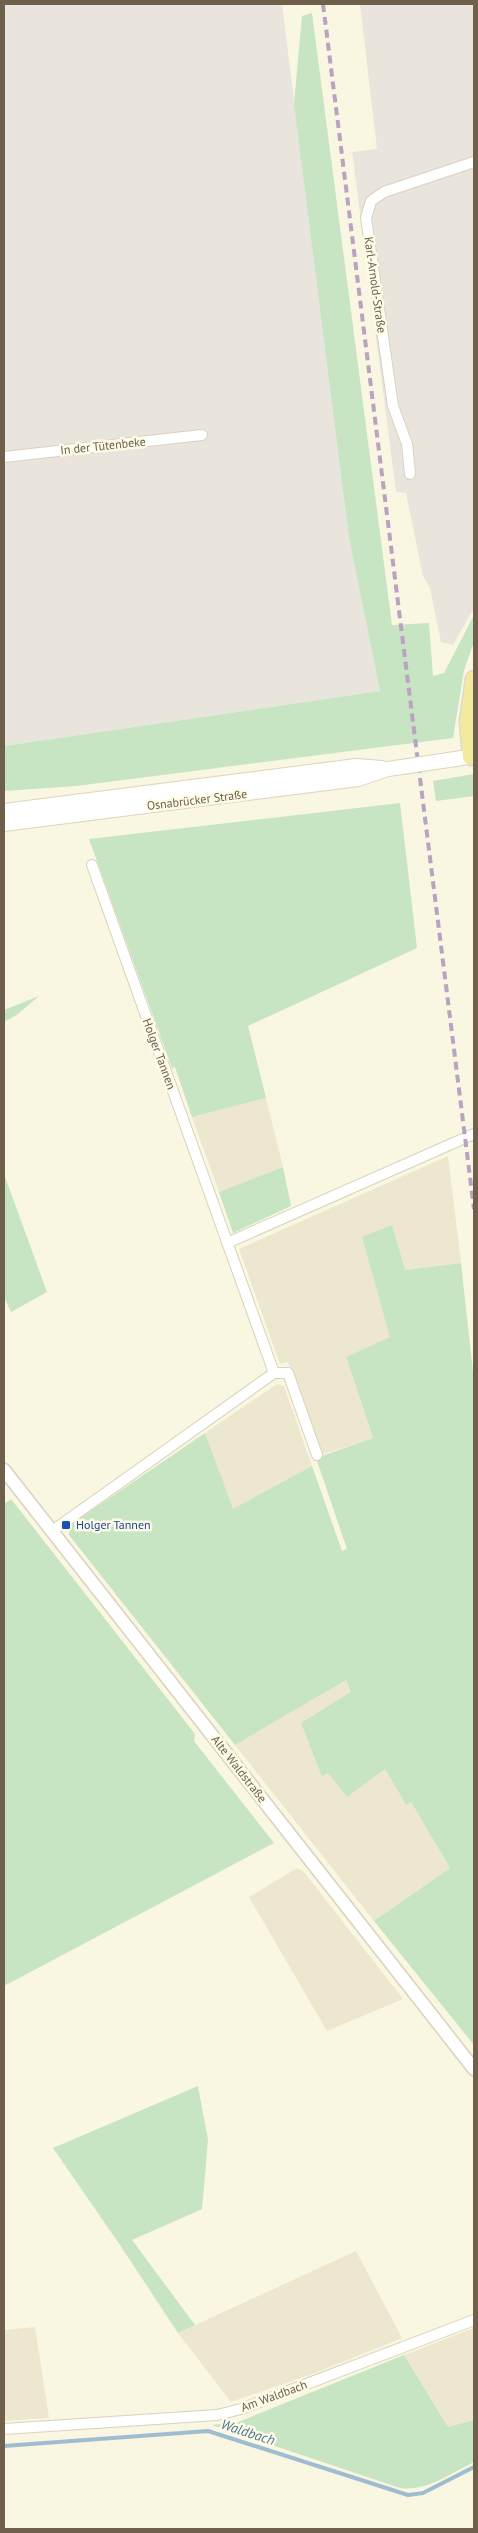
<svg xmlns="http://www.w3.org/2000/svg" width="478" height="2533" viewBox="0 0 478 2533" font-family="'PT Sans',sans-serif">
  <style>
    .residential { fill: #ede7cf }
    .industrial { fill: #e9e5dc }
    .green { fill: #c7e5c2 }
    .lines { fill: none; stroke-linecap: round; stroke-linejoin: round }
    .stream { stroke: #9fbdd1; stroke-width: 4 }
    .minor-casing { stroke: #d9d2bc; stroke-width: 12 }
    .tertiary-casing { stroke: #d9d2bc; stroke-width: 15 }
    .secondary-casing { stroke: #ded4ba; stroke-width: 16 }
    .primary-casing { stroke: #dcd9d4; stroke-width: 19 }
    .minor { stroke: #fff; stroke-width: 10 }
    .tertiary { stroke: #fff; stroke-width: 12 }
    .secondary { stroke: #fff; stroke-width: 14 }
    .primary { stroke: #f3e99f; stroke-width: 16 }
    .rail { stroke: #baa2c1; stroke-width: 4; stroke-dasharray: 8 5; stroke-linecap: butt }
    .secondary-bridge-casing { stroke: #ded4ba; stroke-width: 16; stroke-linecap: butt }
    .secondary-bridge { stroke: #fff; stroke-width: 14 }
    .transit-dot { fill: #1a4fb4; stroke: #fdfae7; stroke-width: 2 }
    .labels { text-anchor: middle; stroke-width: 5; stroke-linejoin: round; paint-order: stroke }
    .street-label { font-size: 12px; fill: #6e604b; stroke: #fdfae7 }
    .transit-label { font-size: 12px; fill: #164399; stroke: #fdfae7; text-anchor: start }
    .water-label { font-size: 14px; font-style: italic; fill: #517793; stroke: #fdfae7 }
  </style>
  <rect width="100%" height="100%" fill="#f9f6e1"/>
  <g class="residential">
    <path d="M266,1098l17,69 -64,25 -27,-75z"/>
    <path d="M448,1156l13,107 -57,7 -42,-33 29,100 -45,20 27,81 -52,17 -33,-93 -8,2 -41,-115z"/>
    <path d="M277,1384l7,2 28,80 -79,44 -28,-77z"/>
    <path d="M346,1679l5,12 -28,85 5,-3 19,24 37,-29 22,37 5,-3 39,66 -76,53 -139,-176z"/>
    <path d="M297,1868l7,4 99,127 -76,32 -78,-134z"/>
    <path d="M356,2251l46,87 -87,35 -84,29 -53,-69z"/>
    <path d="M35,2327l14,91 -45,3v-91z"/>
    <path d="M474,2328v92l-26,7 -44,-72z"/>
  </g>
  <g class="industrial">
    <path d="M4,4h278l67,534 31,153 -376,55z"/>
    <path d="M360,4h114v604l-21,37 -12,-3 -11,-54 -7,-12 -17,-83 -10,-1 -44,-340 25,-3z"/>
  </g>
  <g class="green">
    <path d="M312,13l80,612 37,-2 4,53 11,-3 30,-58v27l-10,28 -11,68 -377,48 -72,5v-45l376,-55 -31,-153 -55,-434 8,-88z"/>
    <path d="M474,774v22l-38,5 -3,-20z"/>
    <path d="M400,803l17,145 -169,78 18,72 -74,19 -17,-50 -3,1 -83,-229z"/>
    <path d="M39,996l-21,18 -14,8v-12z"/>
    <path d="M283,1167l8,39 -58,27 -14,-41z"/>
    <path d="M4,1174l43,118 -36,20 -7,-15z"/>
    <path d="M392,1225l13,45 56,-7 13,118v664l-100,-124 76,-53 -39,-66 -5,3 -21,-36 -38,28 -19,-24 -6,4 -21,-54 50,-31 -5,-12 -111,65 -166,-210 1,-10 135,-92 28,76 79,-43 30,85 5,-2 -31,-91 57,-20 -27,-81 44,-20 -28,-100z"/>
    <path d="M11,1499l184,235 -1,7 80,102 -270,143v-482z"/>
    <path d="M198,2086l10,54 -6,69 -70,31 63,85 -17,8 -58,-88 -67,-97z"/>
    <path d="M404,2355l44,72 26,-7v42c-23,11 -48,30 -74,26l-188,-63 26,-3z"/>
  </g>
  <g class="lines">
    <path class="stream" d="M4,2446l204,-15 200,64 15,-2 51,-26"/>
    <g class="minor-casing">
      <g id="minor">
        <path d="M4,457l198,-22"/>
        <path d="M410,474l-3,-30 -14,-38 -27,-188 5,-17 13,-9 90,-30"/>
        <path d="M92,865l182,508h14l29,82"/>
        <path d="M227,1243l247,-109"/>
        <path d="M52,1531l222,-158"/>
        <path d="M4,2429l213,-14 24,-6 233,-89"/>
      </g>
    </g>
    <g class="tertiary-casing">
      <path id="tertiary" d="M4,1470l470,599"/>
    </g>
    <g class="secondary-casing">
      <g id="secondary">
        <path d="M449,760l25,-4"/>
        <path d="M4,811l352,-45 26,2"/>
        <path d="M4,824l354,-45 30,-10"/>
      </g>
    </g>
    <g class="primary-casing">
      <path id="primary" d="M471,757l-3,-36 6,-42"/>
    </g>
    <use href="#minor" class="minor"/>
    <use href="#tertiary" class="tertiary"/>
    <use href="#secondary" class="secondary"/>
    <use href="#primary" class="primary"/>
    <path class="rail" d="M323,4l151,1205"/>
    <g class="secondary-bridge-casing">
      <path id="secondary-bridge" d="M388,769l61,-9"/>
    </g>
    <use href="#secondary-bridge" class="secondary-bridge"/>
  </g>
  <rect class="transit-dot" x="61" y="1520" width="10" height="10" rx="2.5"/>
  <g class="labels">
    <g class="street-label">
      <text transform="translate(375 285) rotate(82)" y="4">Karl-Arnold-Straße</text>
      <text transform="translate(103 446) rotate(-6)" y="4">In der Tütenbeke</text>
      <text transform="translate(197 800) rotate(-7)" y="4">Osnabrücker Straße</text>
      <text transform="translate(159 1054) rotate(70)" y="4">Holger Tannen</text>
      <text transform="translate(239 1769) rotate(52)" y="4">Alte Waldstraße</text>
      <text transform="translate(274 2396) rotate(-20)" y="4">Am Waldbach</text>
    </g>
    <g class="transit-label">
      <text x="76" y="1529">Holger Tannen</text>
    </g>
    <g class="water-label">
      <text transform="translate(248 2432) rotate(18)" y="5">Waldbach</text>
    </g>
  </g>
  <rect width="478" height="2533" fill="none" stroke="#6e604b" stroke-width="10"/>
</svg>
